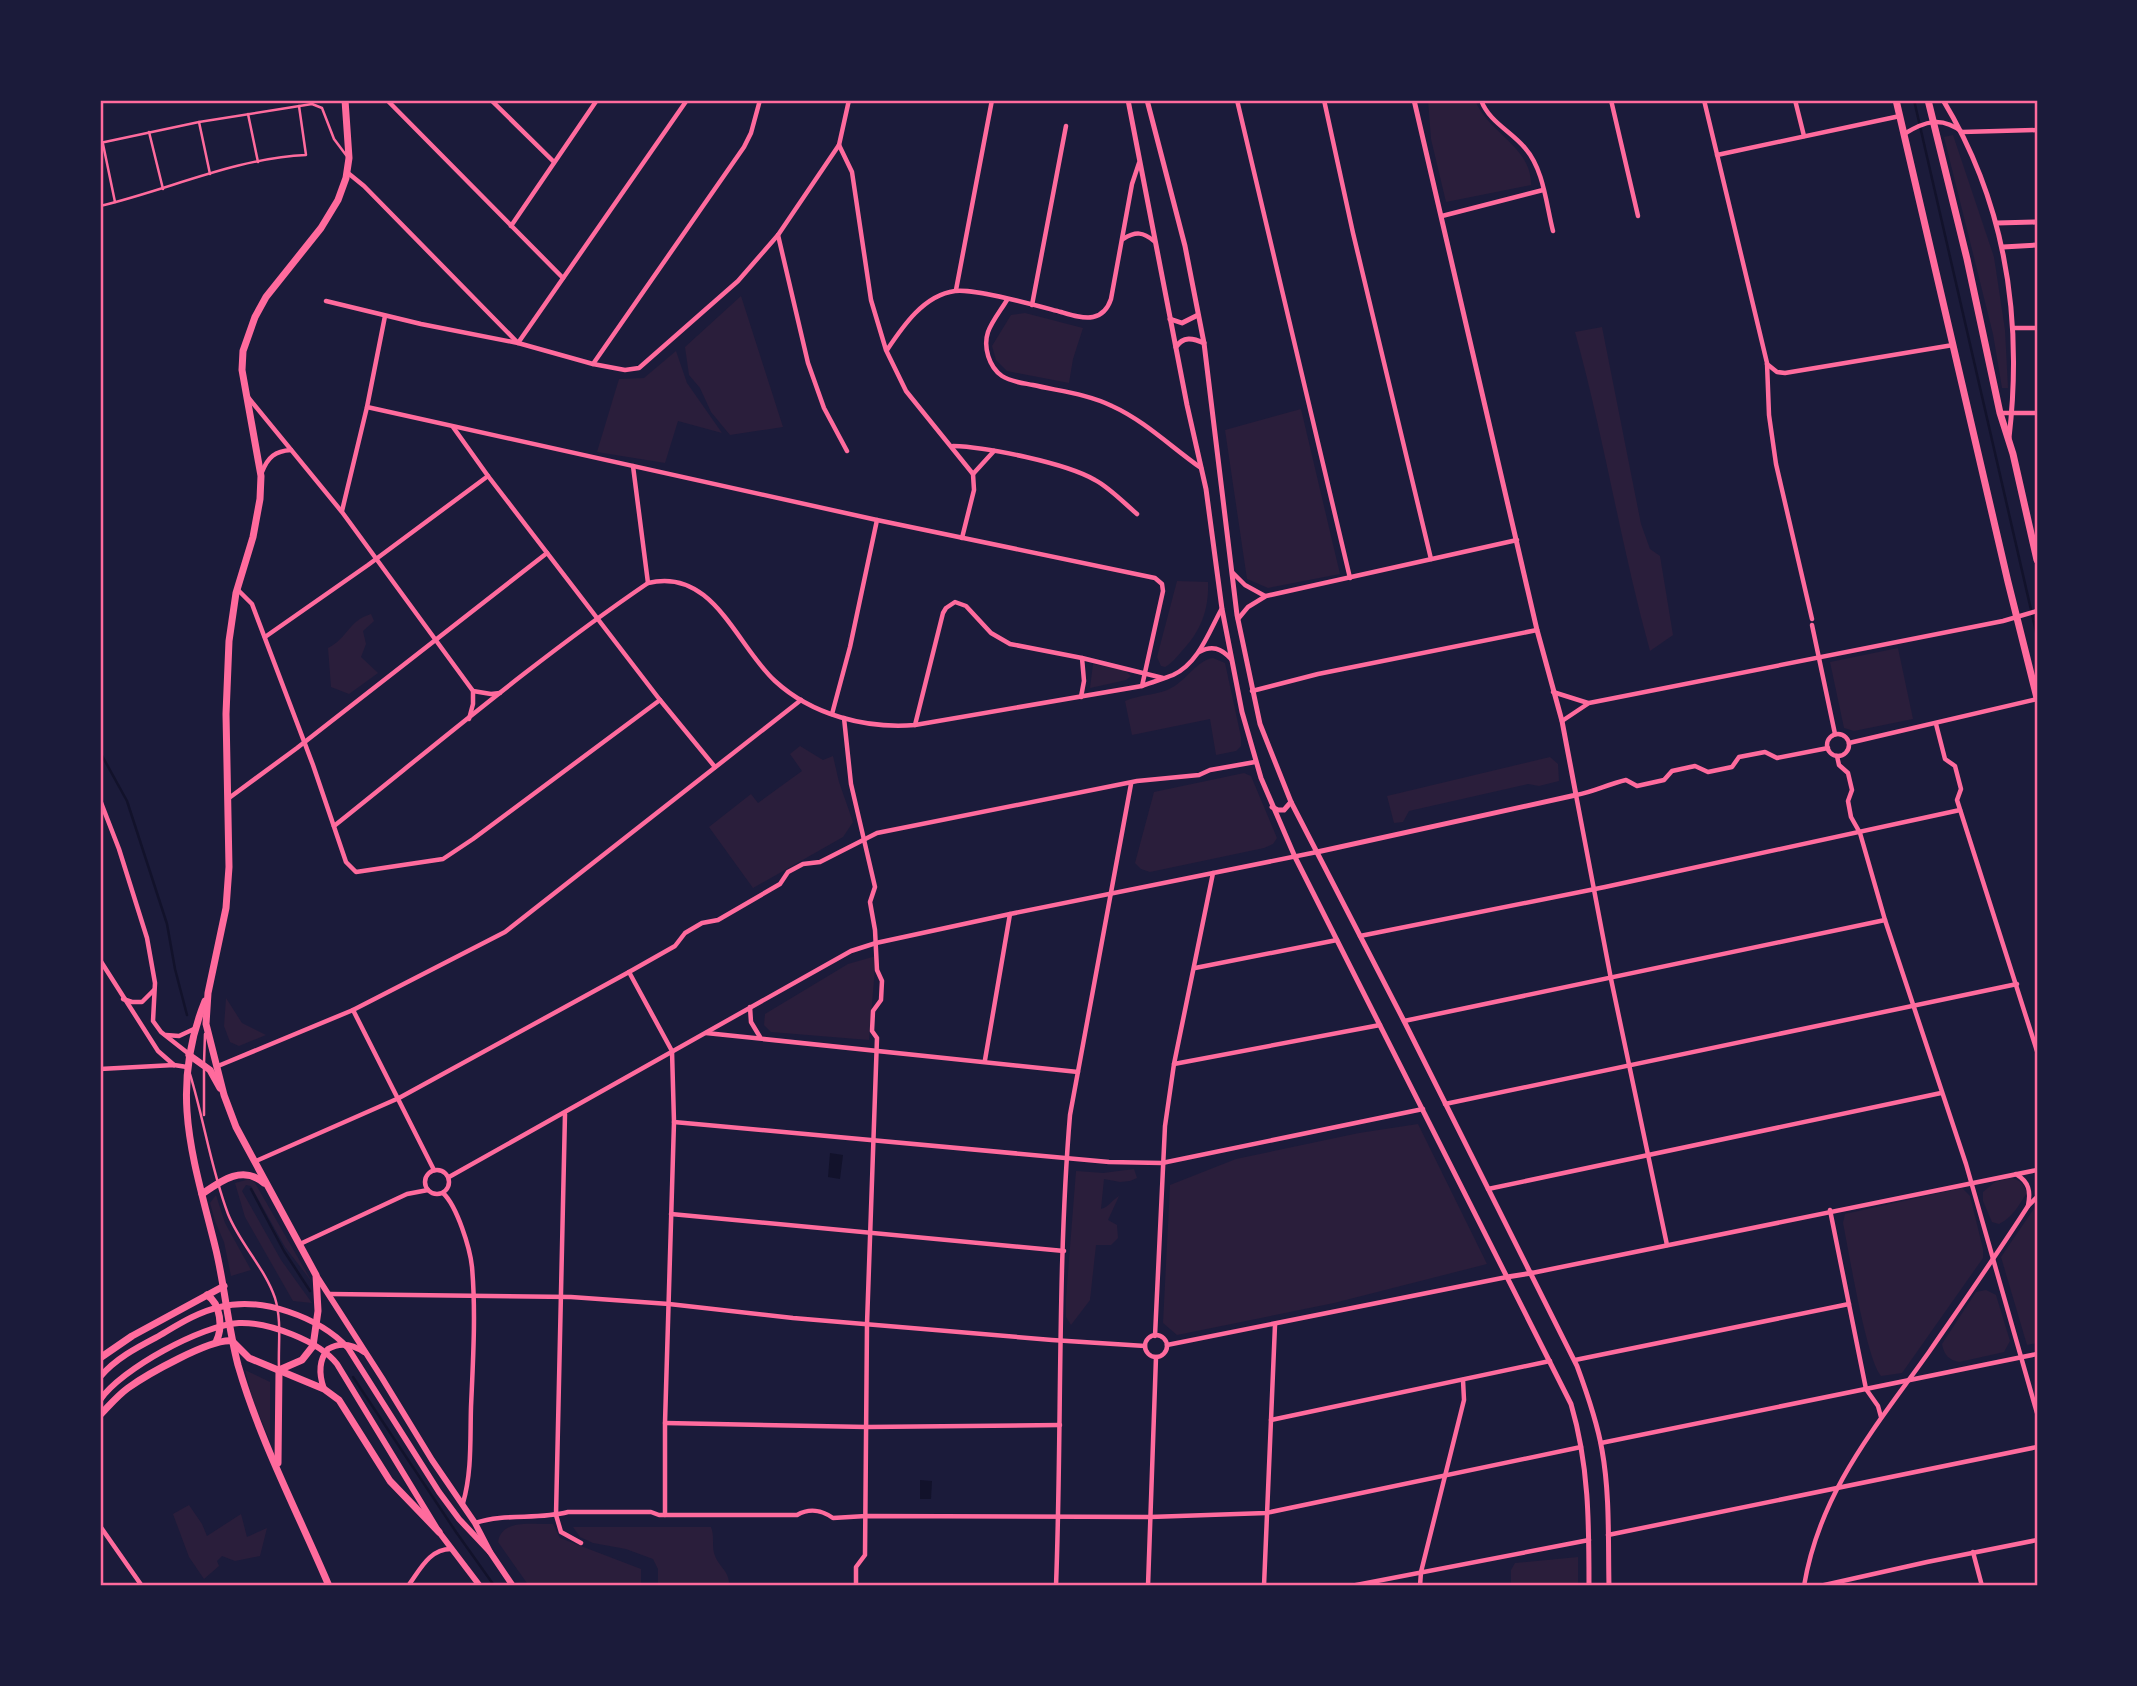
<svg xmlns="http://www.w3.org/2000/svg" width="2137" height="1686" viewBox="0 0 2137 1686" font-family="Barlow,sans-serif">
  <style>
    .green { fill: #2a1e3b }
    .water { fill: #12122b }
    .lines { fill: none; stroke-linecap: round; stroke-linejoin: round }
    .stream { stroke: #12122b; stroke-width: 2.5 }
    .service { stroke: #ff6b9d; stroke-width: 2.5 }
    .minor { stroke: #ff6b9d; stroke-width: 4.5 }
    .tertiary { stroke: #ff6b9d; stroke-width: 5 }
    .secondary { stroke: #ff6b9d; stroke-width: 6 }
    .primary { stroke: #ff6b9d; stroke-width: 7 }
    .neatline { fill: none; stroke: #ff6b9d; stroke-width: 2.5 }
  </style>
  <rect width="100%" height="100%" fill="#1b1b3a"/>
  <g class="green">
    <path d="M1428,100h47c13,33 57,47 56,85l-85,17 -15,-63z"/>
    <path d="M1953,135l41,122 11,73 3,58h-6l-9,-54 -49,-197z"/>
    <path d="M741,296l42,131 -53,8 -19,-23 -11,-24 -11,-13 -4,-28z"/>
    <path d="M1025,313l58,15 -10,31 -4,24 -62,-12 -11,-11 -4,-14 19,-31z"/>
    <path d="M1602,327l39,197 9,25 10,7 13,79 -23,16c-29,-105 -46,-214 -75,-319z"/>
    <path d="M676,351l11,32 35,50 -44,-12 -13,42 -68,-11 22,-73 25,-1z"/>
    <path d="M1301,409l39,165 -72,14 -21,-9 -22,-149z"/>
    <path d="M1177,581l31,1c1,28 -7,49 -27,70 -5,6 -9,11 -16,15l-4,-1 -4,-9z"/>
    <path d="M371,614l3,7 -11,10 3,13 -5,13 17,16 -29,21 -18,-7 -3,-39c21,-11 20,-27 43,-34z"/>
    <path d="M1898,648l15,71 -59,12 -10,-3 -14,-66z"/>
    <path d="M1213,658l12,5 16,74v9l-5,5 -20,4 -6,-36 -78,16 -7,-34c15,-7 33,-5 48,-14 14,-8 25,-27 40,-29z"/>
    <path d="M1093,664l31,6 7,6 -5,4 -36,8z"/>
    <path d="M800,746l23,14 10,-4 6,26 14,40 -10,15 -90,51 -44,-61 42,-33 7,9 44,-32 -12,-17z"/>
    <path d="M1550,757l8,7 1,17 -20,5 -11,-2 -119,27 -6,11 -9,1 -7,-27z"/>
    <path d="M1244,773l7,3 26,62 -4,6 -9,4 -114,24 -9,-3 -6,-6 19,-71z"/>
    <path d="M876,956l-7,84 -98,-8 -7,-7 1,-11 83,-50z"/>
    <path d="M226,998l16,25 24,12 -27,11 -9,-4 -6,-16z"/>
    <path d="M1418,1124l69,140 -153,39 -157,32 -14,-12 7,-138 66,-26 123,-26z"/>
    <path d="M1134,1169l3,9 -7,3 -10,1 -16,-3 -3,30c8,-2 11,-9 18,-13l-11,24 9,5 1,13 -7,7h-15l-6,55 -19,25 -5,-8v-19l10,-127 27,2z"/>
    <path d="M2011,1178c10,2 13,6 16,15 -9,13 -14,24 -28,31l-7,-2 -9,-21v-9l12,-10z"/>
    <path d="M250,1179l5,4 57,99 -27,-35 -34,-61 -5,-1 -4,6 39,69 31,43 -19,-2 -48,-84 -10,-34z"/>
    <path d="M1962,1188l8,8 13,53v9l-81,115 -21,3c-15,-18 -32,-124 -38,-153l2,-9z"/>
    <path d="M216,1195l9,28 26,47 -20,6 -7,-34 -9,-21 -5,-18z"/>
    <path d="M2037,1204v139l-10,2 -26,-88z"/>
    <path d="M1986,1290l10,5 14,46 -6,11 -45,10c-10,-2 -15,-7 -17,-18l34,-52z"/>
    <path d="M245,1370l25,12v59l-17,-41z"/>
    <path d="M189,1505l13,19 5,12 34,-22 6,23 20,-9 -7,28 -25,5 -13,-5 -5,5 2,5 -15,13 -15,-22 -16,-43z"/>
    <path d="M553,1524l7,14 81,31v17h-112l-31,-44c4,-24 35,-17 55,-18z"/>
    <path d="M573,1527h138c4,10 0,19 4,29 5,12 15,16 14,30h-71v-17l-5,-10 -27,-10 -33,-6 -13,-6z"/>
    <path d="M1578,1557v29h-67v-16l4,-7z"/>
  </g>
  <g class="water">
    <path d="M830,1153l13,2 -3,24 -12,-2z"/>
    <path d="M920,1480l12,1 -1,18h-11z"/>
  </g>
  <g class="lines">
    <g class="stream">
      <path d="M1914,100l123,536"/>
      <path d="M100,752l27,49 40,123 8,45 12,46"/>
      <path d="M251,1189l33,62 26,40"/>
      <path d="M353,1377l103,155 37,52"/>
    </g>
    <g class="service">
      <path d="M248,114l10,48"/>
      <path d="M199,122l11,52"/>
      <path d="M149,132l14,57"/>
      <path d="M100,143l99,-21 113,-18 10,4 12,31 12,16"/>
      <path d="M103,144l12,58"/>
      <path d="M100,206c68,-16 136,-48 206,-51l-7,-49"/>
      <path d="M204,1063l1,-29"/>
      <path d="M190,1074c14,46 21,95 38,140 12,30 37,54 47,84 7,23 3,47 4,70"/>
      <path d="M204,1115v-46"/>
    </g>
    <g class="minor">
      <path d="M387,100l176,178"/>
      <path d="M491,100l63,62"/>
      <path d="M1237,100l113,478"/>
      <path d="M1324,100l29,133 78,326"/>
      <path d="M1481,100c8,22 30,31 44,48 19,22 21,56 28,83"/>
      <path d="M1611,100l27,116"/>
      <path d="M1704,100l63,263 2,52 7,49 36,155"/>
      <path d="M1795,100l9,36"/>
      <path d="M1904,134c21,-13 38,-18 58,-2l75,-2"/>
      <path d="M839,145l13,27 19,128 15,50 20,41 67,83 1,16 -12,48"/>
      <path d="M1717,155l183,-39"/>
      <path d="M348,173l16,13 154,157 169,-243"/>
      <path d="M1442,216l101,-26"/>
      <path d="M511,226l86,-126"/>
      <path d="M778,235l30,128 16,45 23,43"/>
      <path d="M1123,239c13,-8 20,-7 31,2"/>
      <path d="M956,290l36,-190"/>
      <path d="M1007,300c-6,10 -15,21 -19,32 -5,15 1,35 14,44 9,6 21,7 31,9 26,6 55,9 79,21 33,15 59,41 89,62"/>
      <path d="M326,301l95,23 97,19 75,21 32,6 14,-2 99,-87 40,-46 61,-90 10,-45"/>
      <path d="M1032,305l34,-179"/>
      <path d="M2013,328h24"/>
      <path d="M887,350c16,-24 37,-55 68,-59 20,-3 83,15 106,21 10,3 22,7 32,5 10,-2 15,-9 18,-18l21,-115 7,-21"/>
      <path d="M593,364l151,-217 7,-14 9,-33"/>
      <path d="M1767,364l10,8 8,1 168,-28"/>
      <path d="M247,396l95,116 131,179v13l-4,15"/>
      <path d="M367,407l510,113 278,58 7,6 1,7 -21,95"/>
      <path d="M2001,413h36"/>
      <path d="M453,427l35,49 172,224 55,67"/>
      <path d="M953,446c34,1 113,17 142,34 15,8 29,23 42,34"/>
      <path d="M633,466l15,117"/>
      <path d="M262,472c6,-15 13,-21 29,-22"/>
      <path d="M973,474l21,-23"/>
      <path d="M342,511l25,-104 18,-91"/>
      <path d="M1233,573l12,12 20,11"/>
      <path d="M238,590l14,14 61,161 33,97 10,10 87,-13 30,-20 187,-139"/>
      <path d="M1238,619l10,-12 18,-11 251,-56"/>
      <path d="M1812,625l23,109"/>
      <path d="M265,637l103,-72 120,-89"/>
      <path d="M1199,652c13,-7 22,-4 32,7"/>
      <path d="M473,691l18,3 9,-1"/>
      <path d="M1252,691l66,-17 219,-44"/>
      <path d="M1553,692l35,11"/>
      <path d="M1081,697l3,-16 -2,-23"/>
      <path d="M832,714l18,-67 27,-127"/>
      <path d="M844,718l7,66 24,103 -5,15 5,28 2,40 5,11 -1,19 -8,11 -1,20 5,7 -10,286 -2,231 -9,12v19"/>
      <path d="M1562,721l27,-18 414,-82 34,-10"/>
      <path d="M1936,724l9,35 10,7 6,23 -4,11 80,251"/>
      <path d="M915,725l28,-112 3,-5 9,-6 11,4 25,27 19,11 72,14 81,20"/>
      <circle cx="1838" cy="745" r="11"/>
      <path d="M1849,743l188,-44"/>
      <path d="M1837,756l2,9 9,8 4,17 -4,11 3,16 9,16 25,87 81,244 71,249"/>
      <path d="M229,798l68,-50 250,-195"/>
      <path d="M100,800l19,49 28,89 8,45 -2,38 8,11 28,22"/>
      <path d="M334,826c104,-83 204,-168 314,-243 65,-16 88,62 127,98 37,34 91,48 140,44l227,-39c10,-4 21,-7 31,-11 25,-11 36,-43 48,-65"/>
      <path d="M1360,936l245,-49 355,-77"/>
      <path d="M100,960l58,91 16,14"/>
      <path d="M1195,968l142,-28"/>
      <path d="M629,972l43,79 2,71 -9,301v92"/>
      <path d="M123,999l9,3h10l12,-12"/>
      <path d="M750,1007l1,15 9,15"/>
      <path d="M353,1010l81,160"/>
      <path d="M1404,1021l481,-101"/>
      <path d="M706,1033l372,39"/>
      <path d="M166,1035l13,1 15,-7"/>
      <path d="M985,1060l25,-146"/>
      <path d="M1174,1064l206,-39"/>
      <path d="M218,1066l135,-56 152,-78 296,-232"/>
      <path d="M100,1069l74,-4 13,2"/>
      <path d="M1445,1104l572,-120"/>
      <path d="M565,1114l-9,401 5,17 20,11"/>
      <path d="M674,1122l435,40 53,1 261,-54"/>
      <path d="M256,1161l143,-63 230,-126 46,-26 10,-13 17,-10 16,-3 62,-36 8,-12 15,-8 17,-2 57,-29 260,-52 62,-6 11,-5 45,-8"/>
      <circle cx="437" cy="1182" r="12"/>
      <path d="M2016,1174c13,8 15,17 12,32"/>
      <path d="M449,1177l402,-226 25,-8 134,-29 307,-62"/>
      <path d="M1488,1189l453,-96"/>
      <path d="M443,1193c14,13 27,55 29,74 4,46 1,94 -1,140 -1,32 1,65 -8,96"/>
      <path d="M1830,1210l36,179 12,17 3,11"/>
      <path d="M671,1214l393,37"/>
      <path d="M300,1244l107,-50 21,-4"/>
      <path d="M1667,1245l-56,-266 -35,-184c18,-3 32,-11 50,-15l11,6 27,-6 8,-9 23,-5 13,6 24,-5 7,-10 26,-5 12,6 51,-10"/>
      <path d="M1532,1273l505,-103"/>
      <path d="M330,1294l241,3 98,7 124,14 259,22 93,6"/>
      <circle cx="1156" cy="1346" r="11"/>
      <path d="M1155,1336l10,-210 9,-62 39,-191"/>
      <path d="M1167,1345l340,-68"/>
      <path d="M1575,1360l274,-56"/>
      <path d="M1271,1420l279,-59"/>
      <path d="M665,1423l202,4 193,-2"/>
      <path d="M1601,1443l436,-89"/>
      <path d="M475,1523c31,-10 62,-3 93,-11h83l8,3h138c12,-7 25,-5 36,3l33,-2 284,1 116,-4 315,-66"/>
      <path d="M100,1526l42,60"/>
      <path d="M1608,1535l429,-88"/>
      <path d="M1973,1552l9,34"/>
      <path d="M408,1586c12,-16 21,-37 43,-37"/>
      <path d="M1056,1586c6,-157 1,-315 14,-471l61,-331"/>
      <path d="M1148,1586l8,-229"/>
      <path d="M1264,1586l11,-261"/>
      <path d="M1351,1586l238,-46"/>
      <path d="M1420,1586l1,-14 43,-172 -1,-20"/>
      <path d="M1804,1586c16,-95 71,-158 125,-234 33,-48 67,-96 99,-146l9,-9"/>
      <path d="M1820,1586l107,-24 110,-22"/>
    </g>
    <g class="tertiary">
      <path d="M1128,100l59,305 19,84 16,120 20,103 19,66 34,79 276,547c18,61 18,119 18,182"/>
      <path d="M1147,100l38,146 19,97 33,272 23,109 31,78 113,219 173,345c10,27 20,55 25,84 8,44 6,91 7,136"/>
      <path d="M1943,100c63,104 80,218 66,338"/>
      <path d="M1997,223l40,-1"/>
      <path d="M2003,247l34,-2"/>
      <path d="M1170,319l12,4 16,-8"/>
      <path d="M1176,347c7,-11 17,-9 28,-4"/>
      <path d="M1272,807l6,3h6l7,-8"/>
      <path d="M1317,852l259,-57 -14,-74 -25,-91 -123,-530"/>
      <path d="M1507,1277l25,-4"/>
    </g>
    <g class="secondary">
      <path d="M316,1275l66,103 50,82 43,63 15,29 23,34"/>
      <path d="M100,1377c15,-18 36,-29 57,-40 19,-11 40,-25 63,-30 41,-11 99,10 128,41l91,144 20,27 31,33"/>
      <path d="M324,1389c-5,-14 -6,-28 4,-40 12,-7 24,-5 36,3"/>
      <path d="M100,1400c21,-31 102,-75 139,-77 30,-1 80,18 98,41l102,168 41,54"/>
    </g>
    <g class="primary">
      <path d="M1896,100l112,482 29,116"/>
      <path d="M1928,100l39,159 33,154 13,41 24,106"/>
      <path d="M205,1001c-37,92 -11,159 11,249 9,38 12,77 22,115 22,76 60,148 91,221"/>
      <path d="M189,1055l21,15 10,18"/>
      <path d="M202,1194c20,-14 41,-29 62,-11"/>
      <path d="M207,1295c14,9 16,33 9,47"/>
      <path d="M100,1358l32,-22 92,-50"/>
      <path d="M279,1370l23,-10 11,-14 5,-35 -2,-36 -80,-148 -12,-32 -18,-71 2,-31 18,-85 3,-41 -3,-153 3,-73 7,-48 17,-56 7,-38 1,-23 -19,-106 1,-19 12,-34 11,-20 55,-69 17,-28 8,-22 3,-20 -4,-58"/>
      <path d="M100,1415c9,-9 17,-19 28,-27 18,-13 83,-50 104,-47l17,17 75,31 15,11 51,81 49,51"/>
      <path d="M278,1463l1,-93"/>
    </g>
  </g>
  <rect width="2137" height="1686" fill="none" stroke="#1b1b3a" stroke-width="203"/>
  <rect x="102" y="102" width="1934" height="1482" class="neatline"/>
</svg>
